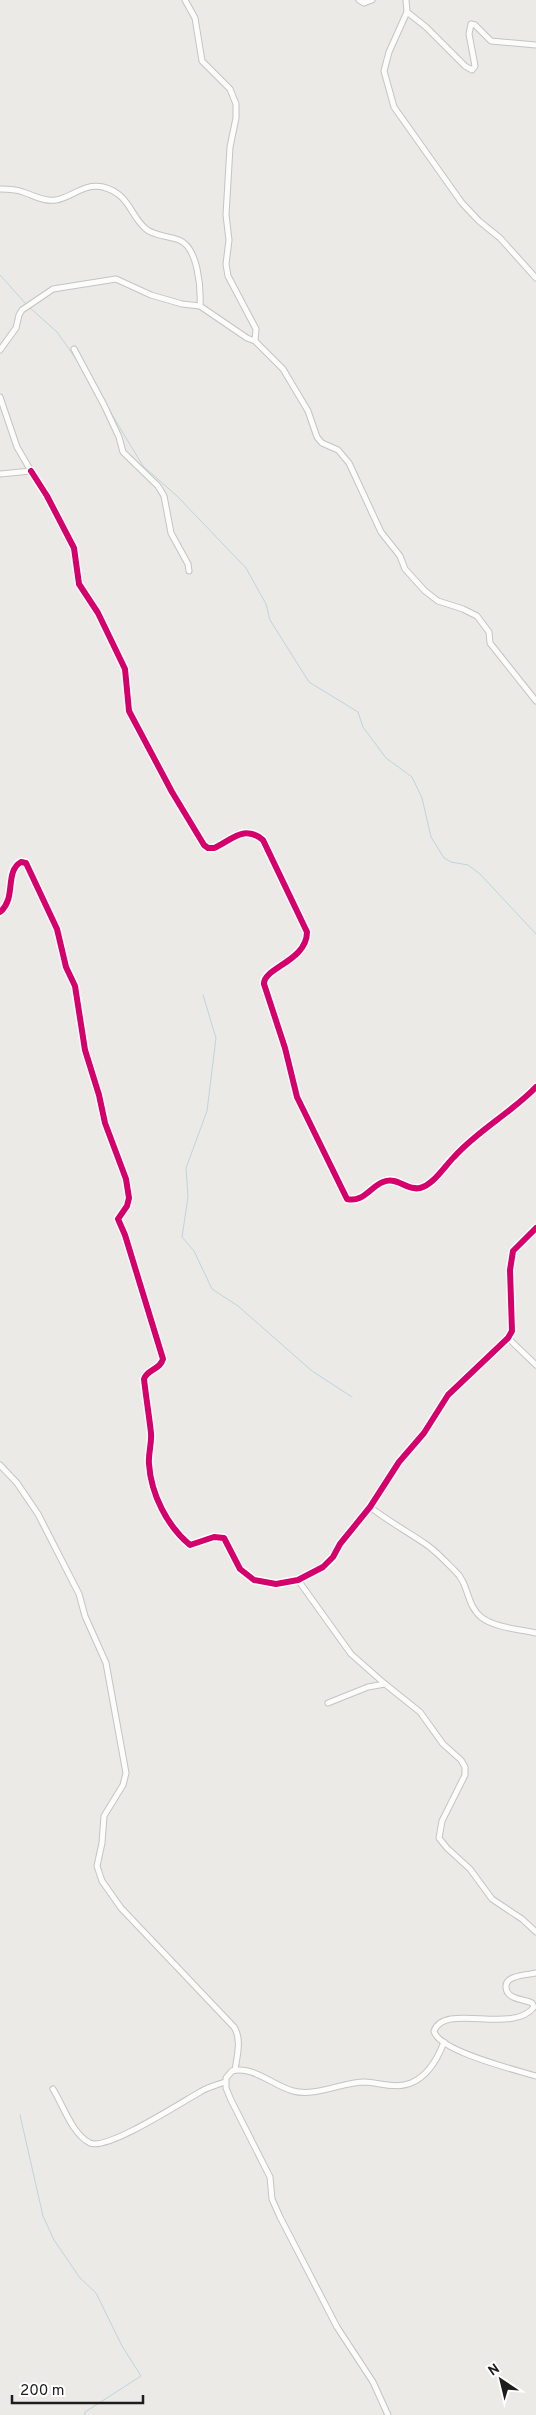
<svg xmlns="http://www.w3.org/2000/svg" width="536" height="2415" viewBox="0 0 536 2415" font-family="Overpass,sans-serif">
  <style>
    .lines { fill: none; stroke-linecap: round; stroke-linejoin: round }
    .stream { stroke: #bcd5dd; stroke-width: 1 }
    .minor-casing { stroke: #c4c4c2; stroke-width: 7 }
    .minor { stroke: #fcfcfb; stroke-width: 5 }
    .cycleway-casing { stroke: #fff; stroke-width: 9 }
    .cycleway { stroke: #d6006c; stroke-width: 6 }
  </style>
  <rect width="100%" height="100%" fill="#eceae6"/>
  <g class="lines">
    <g class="stream">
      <path d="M0,275l26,29"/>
      <path d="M29,307l28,25 22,31"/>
      <path d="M108,408l35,58 34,30 69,72 20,36 4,16 39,62 49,30 5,15 23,31 26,19 10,21 9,39 13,21 7,4 17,3 12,9 56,60"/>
      <path d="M203,995l13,43 -9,73 -21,57 2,29 -6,40 12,14 18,38 26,17 74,65 40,26"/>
      <path d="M20,2115l23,101 11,24 26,38 16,15 26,53 19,30 -56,36v3"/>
    </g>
    <g class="minor-casing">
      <g id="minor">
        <path d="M359,0l5,3 8,-3"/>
        <path d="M406,0l1,12 -18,40 -5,19 10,36 68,96 17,18 21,17 36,40"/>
        <path d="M407,12l19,15 39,39 7,4 3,-4 -6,-32 2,-10 4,1 16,16 45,4"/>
        <path d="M0,189c8,0 15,0 23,3 10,3 21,10 33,8 17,-3 27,-17 47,-13 27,7 27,29 43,42 8,7 23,7 33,11 19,7 22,48 21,66"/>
        <path d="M255,341l28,28 25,42 9,26 5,6 16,7 11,13 32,69 19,24 5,13 20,22 13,10 25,8 14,7 12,16 1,11 46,58"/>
        <path d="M74,349l30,56 15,32 4,15 35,34 6,10 7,37 17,31 1,7"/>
        <path d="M0,350l16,-22 3,-13 3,-5 31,-21 63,-10 35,16 31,9 18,2 47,32 8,3 1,-12 -28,-53 -2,-12 3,-24 -3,-25 4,-68 6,-29v-14l-6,-15 -28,-28 -7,-43 -10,-18"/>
        <path d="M0,397l17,50 14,24 -31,3"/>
        <path d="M31,471l16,25 27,52 5,36 19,29 27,56 4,42 43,81 32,53 4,3h6c18,-8 30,-24 49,-8l44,92c0,29 -44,36 -43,52l21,64 12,49 50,102c16,4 23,-12 36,-17 15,-6 23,9 37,6 13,-3 24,-21 34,-31 24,-27 57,-44 82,-70"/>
        <path d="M0,912c17,-14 4,-40 21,-50l5,1 31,66 9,38 9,19 10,64 14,45 6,28 21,56 3,19 -2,8 -9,13 7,16 38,124c-3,11 -16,10 -19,20 2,18 5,36 7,54 1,10 -3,21 -2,31 2,30 18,62 41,81l24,-8 10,1 16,31 14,11 22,4 22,-4 25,-13 10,-10 7,-13 30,-37 29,-45 25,-29 24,-38 60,-57 4,-7 -2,-61 3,-19 23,-23"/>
        <path d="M508,1338l28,27"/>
        <path d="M0,1465l17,18 21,31 41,80 6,22 21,47 20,110 -3,12 -19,31 -2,27 -5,23 5,15 19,27 113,119c8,12 3,29 1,43"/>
        <path d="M370,1507c18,14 38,25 57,38 10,7 20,18 28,26 14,12 11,34 26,46 14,11 38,12 55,16"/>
        <path d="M298,1580l53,74 34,30 35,28 23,32 18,16 4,7v8l-23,46 -3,17 8,10 23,21 22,30 30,20 14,13"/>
        <path d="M328,1703l40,-16 17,-3"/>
        <path d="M536,1973c-8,2 -31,2 -30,14 0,5 3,8 7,10 6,3 13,3 19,6l2,4c-21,28 -90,-5 -100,24 4,20 82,39 102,45"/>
        <path d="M53,2089c10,16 19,45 37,54 17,8 92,-41 110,-51 8,-5 17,-7 25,-10"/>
        <path d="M388,2415l-15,-33 -36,-55 -57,-110 -8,-18 -2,-22 -39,-77 -5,-12v-10l6,-7c20,-6 42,15 61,20 23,6 49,-9 72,-9 15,1 32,7 46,1 17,-7 27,-25 33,-41"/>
      </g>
    </g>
    <use href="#minor" class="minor"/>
    <g class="cycleway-casing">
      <g id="cycleway">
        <path d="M31,471l16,25 27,52 5,36 19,29 27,56 4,42 43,81 32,53 4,3h6c18,-8 30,-24 49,-8l44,92c0,29 -44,36 -43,52l21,64 12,49 50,102c16,4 23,-12 36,-17 15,-6 23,9 37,6 13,-3 24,-21 34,-31 24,-27 57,-44 82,-70"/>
        <path d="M0,912c17,-14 4,-40 21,-50l5,1 31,66 9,38 9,19 10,64 14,45 6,28 21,56 3,19 -2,8 -9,13 7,16 38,124c-3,11 -16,10 -19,20 2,18 5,36 7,54 1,10 -3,21 -2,31 2,30 18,62 41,81l24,-8 10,1 16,31 14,11 22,4 22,-4 25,-13 10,-10 7,-13 30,-37 29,-45 25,-29 24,-38 60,-57 4,-7 -2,-61 3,-19 23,-23"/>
      </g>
    </g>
    <use href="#cycleway" class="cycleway"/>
  </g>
  <g transform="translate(501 2380) rotate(325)" stroke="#ffffff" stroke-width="4" paint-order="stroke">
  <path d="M0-4L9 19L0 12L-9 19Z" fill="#1d1d1d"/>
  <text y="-8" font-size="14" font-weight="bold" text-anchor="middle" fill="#1d1d1d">N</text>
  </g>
  <path d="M12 2395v8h131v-8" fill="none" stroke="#1d1d1d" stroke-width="2.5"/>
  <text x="20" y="2395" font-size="15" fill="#1d1d1d" stroke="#ffffff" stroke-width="4" paint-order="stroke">200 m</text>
</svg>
